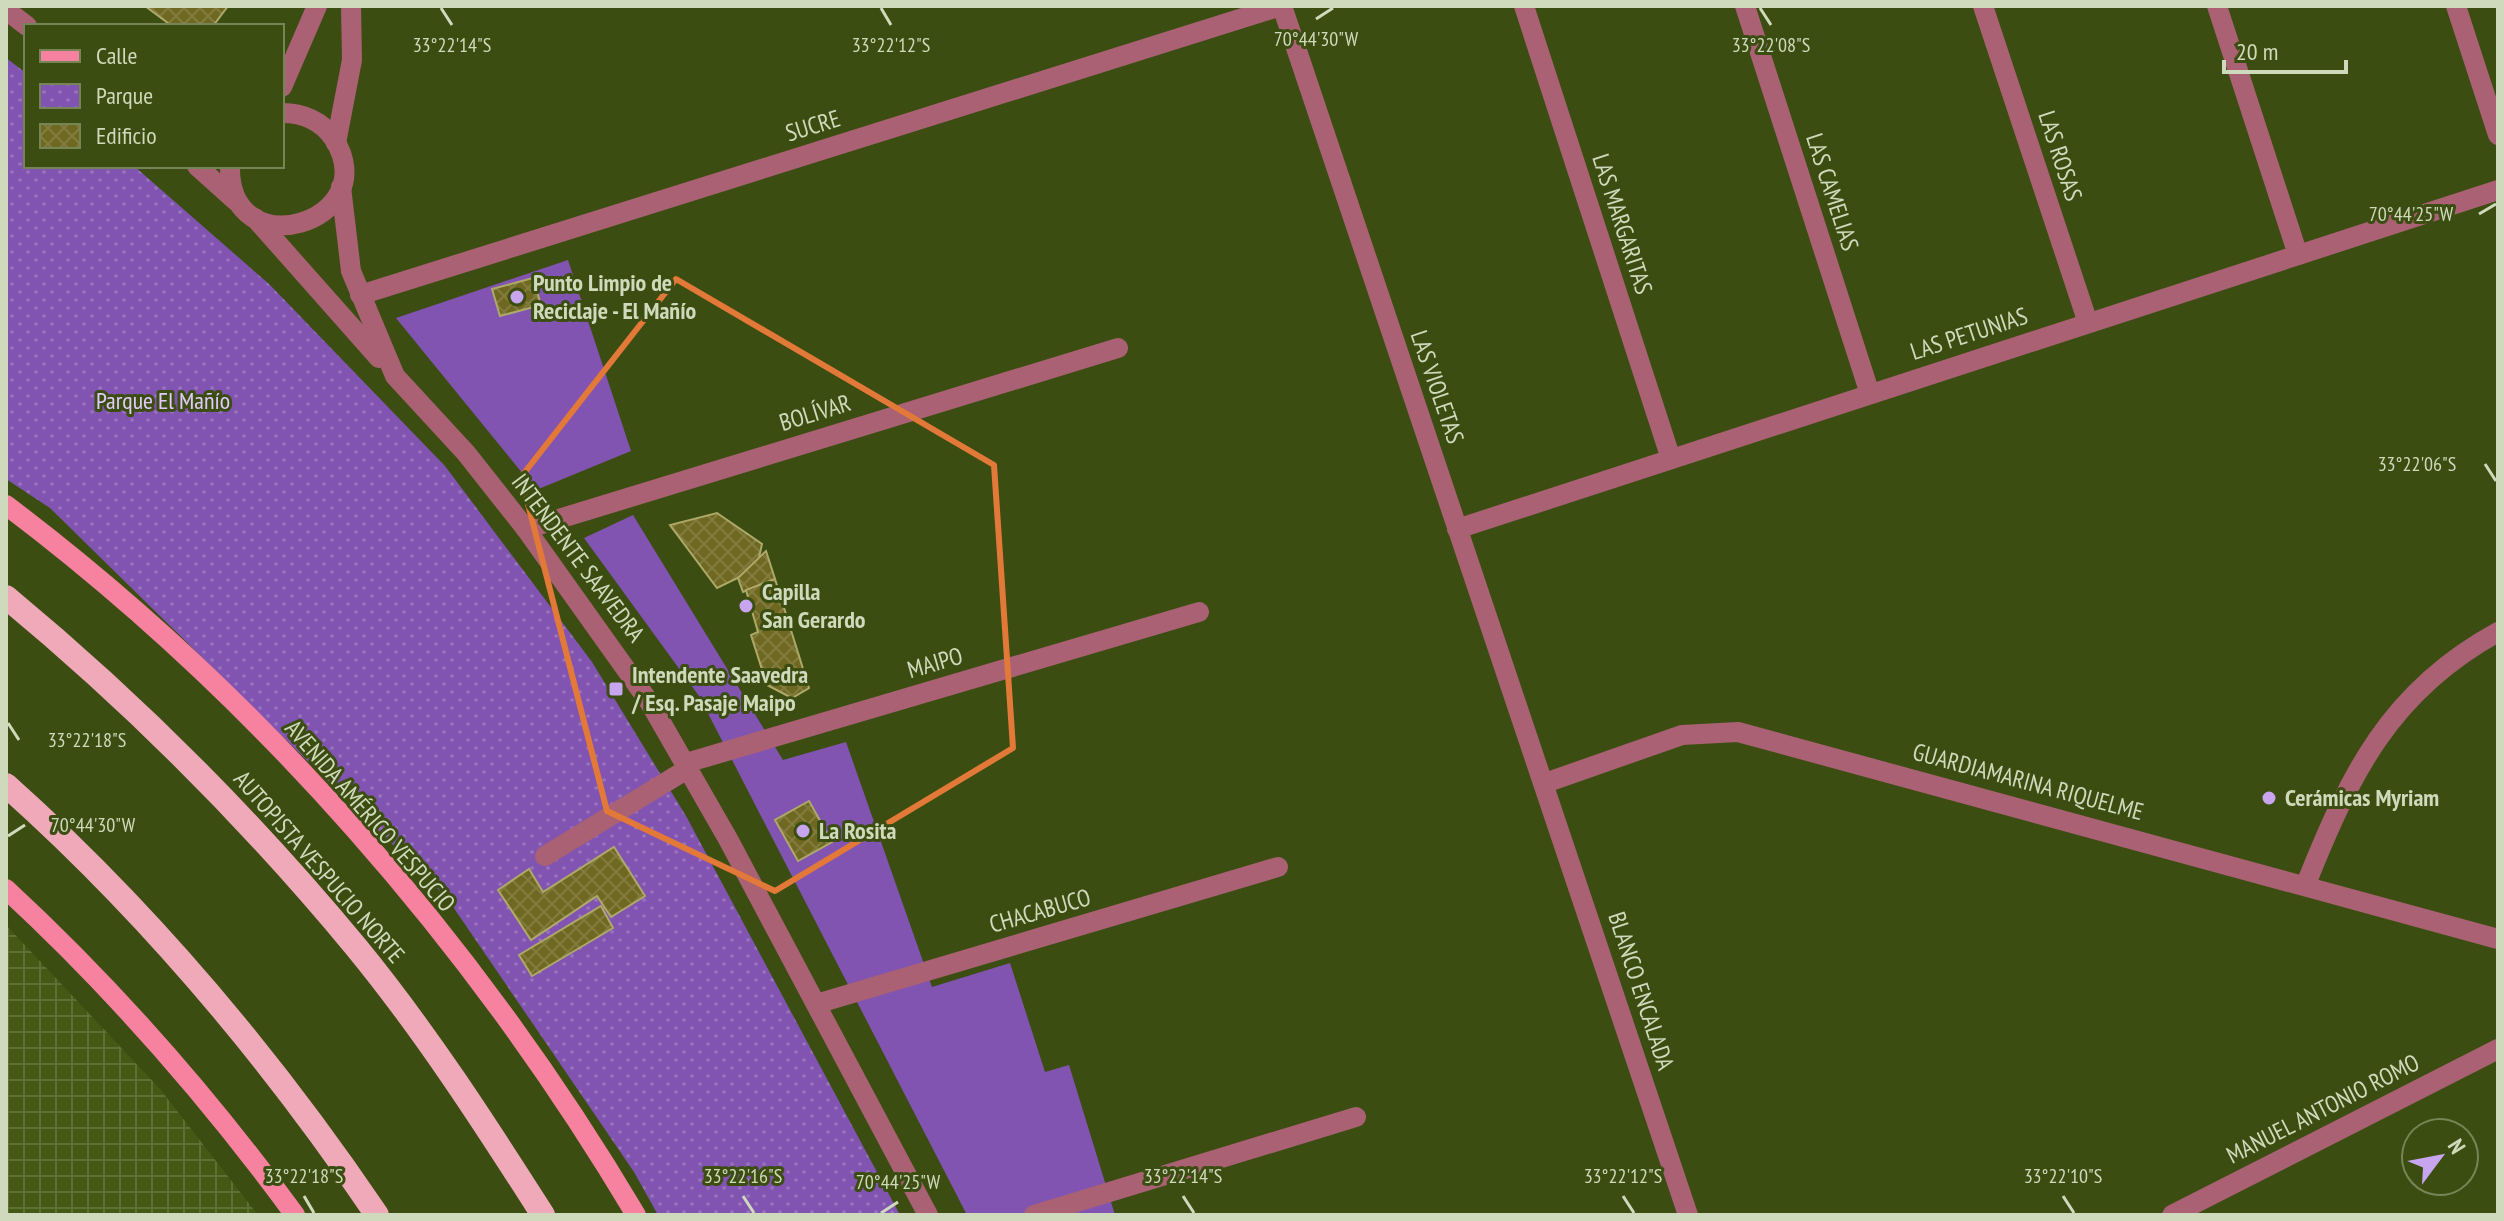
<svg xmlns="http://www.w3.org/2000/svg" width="2504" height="1221" viewBox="0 0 2504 1221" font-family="'PT Sans Narrow',sans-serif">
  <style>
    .industrial { fill: url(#industrial-grid) }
    .green { fill: #8254b1 }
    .park { fill: url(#park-dots) }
    .building { fill: url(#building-cross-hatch); stroke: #aea969; stroke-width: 2 }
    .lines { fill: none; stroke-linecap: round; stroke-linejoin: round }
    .minor { stroke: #a96173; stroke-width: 20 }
    .major { stroke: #f782a0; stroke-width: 20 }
    .highway { stroke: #f0a9b9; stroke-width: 24 }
    .marked { fill: none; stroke: #e27938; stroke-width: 6; stroke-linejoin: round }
    .ticks { fill: none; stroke: #cedabb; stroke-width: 3 }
    .poi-dot { fill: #c7a6ef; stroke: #3b4d11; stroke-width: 3 }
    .labels { text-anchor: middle; stroke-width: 6; stroke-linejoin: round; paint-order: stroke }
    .street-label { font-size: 24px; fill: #cedabb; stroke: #3b4d11 }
    .poi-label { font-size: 24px; font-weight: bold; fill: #cedabb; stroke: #3b4d11; text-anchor: start }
    .park-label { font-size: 24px; fill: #e1cbfe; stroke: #3b4d11 }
    .ticks-label { font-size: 20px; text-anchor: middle; fill: #cedabb; stroke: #3b4d11; stroke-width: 6; stroke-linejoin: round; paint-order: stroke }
  </style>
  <defs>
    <pattern id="industrial-grid" width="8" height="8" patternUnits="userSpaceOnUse" patternTransform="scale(2)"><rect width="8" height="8" fill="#445914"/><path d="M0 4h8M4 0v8" fill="none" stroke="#5e7034"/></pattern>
    <pattern id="park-dots" width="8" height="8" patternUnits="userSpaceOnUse" patternTransform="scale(2)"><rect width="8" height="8" fill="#8254b1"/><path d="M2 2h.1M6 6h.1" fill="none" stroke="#9874bd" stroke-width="1.8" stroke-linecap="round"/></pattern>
    <pattern id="building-cross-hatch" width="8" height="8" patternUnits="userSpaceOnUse" patternTransform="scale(2)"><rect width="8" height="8" fill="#6e6821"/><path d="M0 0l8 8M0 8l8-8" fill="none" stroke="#827d3f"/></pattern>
  </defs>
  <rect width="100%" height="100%" fill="#3b4d11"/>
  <path class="industrial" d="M6,925l154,164 98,126h-252z"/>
  <g class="green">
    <path d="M568,260l63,191 -95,39 -140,-172z"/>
    <path d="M633,515l150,245 63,-18 86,245 78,-24 35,109 24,-7 46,150h-148l-268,-519 -115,-158z"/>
  </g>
  <path class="park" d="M6,58l20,15v93h108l135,118 176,182 147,196 94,154 214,399h-242l-24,-43 -187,-274 -397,-390 -44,-29z"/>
  <g class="building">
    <path d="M145,6h83l-15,20h-41z"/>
    <path d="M533,278l8,27 -41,11 -8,-27z"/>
    <path d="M717,513l45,31 -4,18 -14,13 -27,13 -47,-63z"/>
    <path d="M766,551l9,28 -32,13 -5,-14z"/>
    <path d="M775,579l34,109 -17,10 -25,-13 -16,-50 7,-3 -12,-42z"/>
    <path d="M809,801l23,41 -34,19 -23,-41z"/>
    <path d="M614,847l31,49 -34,21 -14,-21 -66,44 -33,-50 31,-21 14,23z"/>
    <path d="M601,906l12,22 -81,48 -13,-21z"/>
  </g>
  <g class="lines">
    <g class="minor">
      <path d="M1282,6l406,1209"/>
      <path d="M1524,6l147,453"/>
      <path d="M1745,6l125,388"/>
      <path d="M1983,6l105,317"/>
      <path d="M2217,6l81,249"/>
      <path d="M2456,6l42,129"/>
      <path d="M6,10l21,16"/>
      <path d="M282,87l35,-81"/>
      <path d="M336,143l16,-83 -1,-54"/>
      <path d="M197,166l39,35"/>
      <path d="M230,166c-2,104 156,56 104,-27 -12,-18 -31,-26 -52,-26"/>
      <path d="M341,187l10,84 44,105 71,77 60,76 124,174 78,136 200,376"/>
      <path d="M255,218l124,140"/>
      <path d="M360,295l921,-289"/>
      <path d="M526,529l592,-181"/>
      <path d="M1457,529l1041,-339"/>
      <path d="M686,763l513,-151"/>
      <path d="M1545,783l137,-48 56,-3 760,207"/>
      <path d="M545,856l144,-88"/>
      <path d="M2306,884c44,-110 84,-193 192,-252"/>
      <path d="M816,1004l462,-137"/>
      <path d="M1034,1215l322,-98"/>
      <path d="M2172,1215l326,-166"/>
    </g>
    <g class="major">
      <path d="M6,505c252,190 469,439 630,710"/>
      <path d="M6,889c106,98 204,210 289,326"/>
    </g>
    <g class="highway">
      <path d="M6,597c128,106 244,222 350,350 69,84 129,177 187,268"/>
      <path d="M6,785c140,125 266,275 371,430"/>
    </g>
  </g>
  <path class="marked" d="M676,279l318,186 19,283 -238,143 -168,-80 -86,-334z"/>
  <path class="ticks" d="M441,8l11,17M881,8l10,17M1760,8l11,17M1316,19l17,-11M2479,214l17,-10M2485,464l11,17M8,723l11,17M8,836l17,-11M304,1196l10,17M743,1196l11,17M1183,1196l11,17M1623,1196l11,17M2063,1196l11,17M881,1213l17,-11"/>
  <g class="poi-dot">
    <circle cx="517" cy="297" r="8"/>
    <circle cx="746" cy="606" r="8"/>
    <rect x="608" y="681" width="16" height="16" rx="4"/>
    <circle cx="2269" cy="798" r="8"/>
    <circle cx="803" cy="831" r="8"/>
  </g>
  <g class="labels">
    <g class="street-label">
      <text transform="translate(813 126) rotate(-17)" y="8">SUCRE</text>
      <text transform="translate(2060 156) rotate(72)" y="8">LAS ROSAS</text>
      <text transform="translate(1832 192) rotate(72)" y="8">LAS CAMELIAS</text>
      <text transform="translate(1622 224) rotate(72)" y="8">LAS MARGARITAS</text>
      <text transform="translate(1969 334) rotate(-18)" y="8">LAS PETUNIAS</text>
      <text transform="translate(1437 387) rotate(71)" y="8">LAS VIOLETAS</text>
      <text transform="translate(815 413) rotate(-17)" y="8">BOLÍVAR</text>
      <text transform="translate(578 558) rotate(53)" y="8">INTENDENTE SAAVEDRA</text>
      <text transform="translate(935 663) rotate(-16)" y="8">MAIPO</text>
      <text transform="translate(2028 782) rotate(15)" y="8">GUARDIAMARINA RIQUELME</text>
      <text transform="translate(370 816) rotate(49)" y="8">AVENIDA AMÉRICO VESPUCIO</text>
      <text transform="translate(319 867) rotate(49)" y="8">AUTOPISTA VESPUCIO NORTE</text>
      <text transform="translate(1040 911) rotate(-16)" y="8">CHACABUCO</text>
      <text transform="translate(1641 991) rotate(72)" y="8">BLANCO ENCALADA</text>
      <text transform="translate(2323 1109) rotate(-27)" y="8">MANUEL ANTONIO ROMO</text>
    </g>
    <g class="poi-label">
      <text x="533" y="291">Punto Limpio de<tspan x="533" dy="28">Reciclaje - El Mañío</tspan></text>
      <text x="762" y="600">Capilla<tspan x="762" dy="28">San Gerardo</tspan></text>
      <text x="632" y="683">Intendente Saavedra<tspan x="632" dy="28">/ Esq. Pasaje Maipo</tspan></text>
      <text x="2285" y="806">Cerámicas Myriam</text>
      <text x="819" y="839">La Rosita</text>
    </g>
    <g class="park-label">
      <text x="163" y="409">Parque El Mañío</text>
    </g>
  </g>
  <g class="ticks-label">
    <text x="1316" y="46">70°44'30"W</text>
    <text x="452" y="52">33°22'14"S</text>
    <text x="891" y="52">33°22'12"S</text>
    <text x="1771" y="52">33°22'08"S</text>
    <text x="2411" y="221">70°44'25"W</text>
    <text x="2417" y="471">33°22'06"S</text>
    <text x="87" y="747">33°22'18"S</text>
    <text x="93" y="832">70°44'30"W</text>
    <text x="304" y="1183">33°22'18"S</text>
    <text x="743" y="1183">33°22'16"S</text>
    <text x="1183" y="1183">33°22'14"S</text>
    <text x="1623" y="1183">33°22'12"S</text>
    <text x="2063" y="1183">33°22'10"S</text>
    <text x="898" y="1189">70°44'25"W</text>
  </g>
  <rect width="2504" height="1221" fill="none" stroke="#cedabb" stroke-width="16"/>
  <rect x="24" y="24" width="260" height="144" fill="#3b4d11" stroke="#768555" stroke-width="2"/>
  <rect x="40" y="50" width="40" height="12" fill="#f782a0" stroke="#768555" stroke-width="2"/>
  <text x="96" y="64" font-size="24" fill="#cedabb">Calle</text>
  <rect x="40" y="84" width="40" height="24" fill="url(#park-dots)" stroke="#768555" stroke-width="2"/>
  <text x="96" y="104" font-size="24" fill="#cedabb">Parque</text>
  <rect x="40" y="124" width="40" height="24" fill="url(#building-cross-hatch)" stroke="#768555" stroke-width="2"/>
  <text x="96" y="144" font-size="24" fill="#cedabb">Edificio</text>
  <g transform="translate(2440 1157) rotate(58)"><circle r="38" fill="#3b4d11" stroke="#768555" stroke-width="2"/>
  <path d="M0-6L14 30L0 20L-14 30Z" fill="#c7a6ef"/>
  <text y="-12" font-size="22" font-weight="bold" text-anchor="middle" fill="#cedabb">N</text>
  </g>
  <path d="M2224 60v12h122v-12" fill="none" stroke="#cedabb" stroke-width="4"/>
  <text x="2236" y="60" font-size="24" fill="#cedabb" stroke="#3b4d11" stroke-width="6" paint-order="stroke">20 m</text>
</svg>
